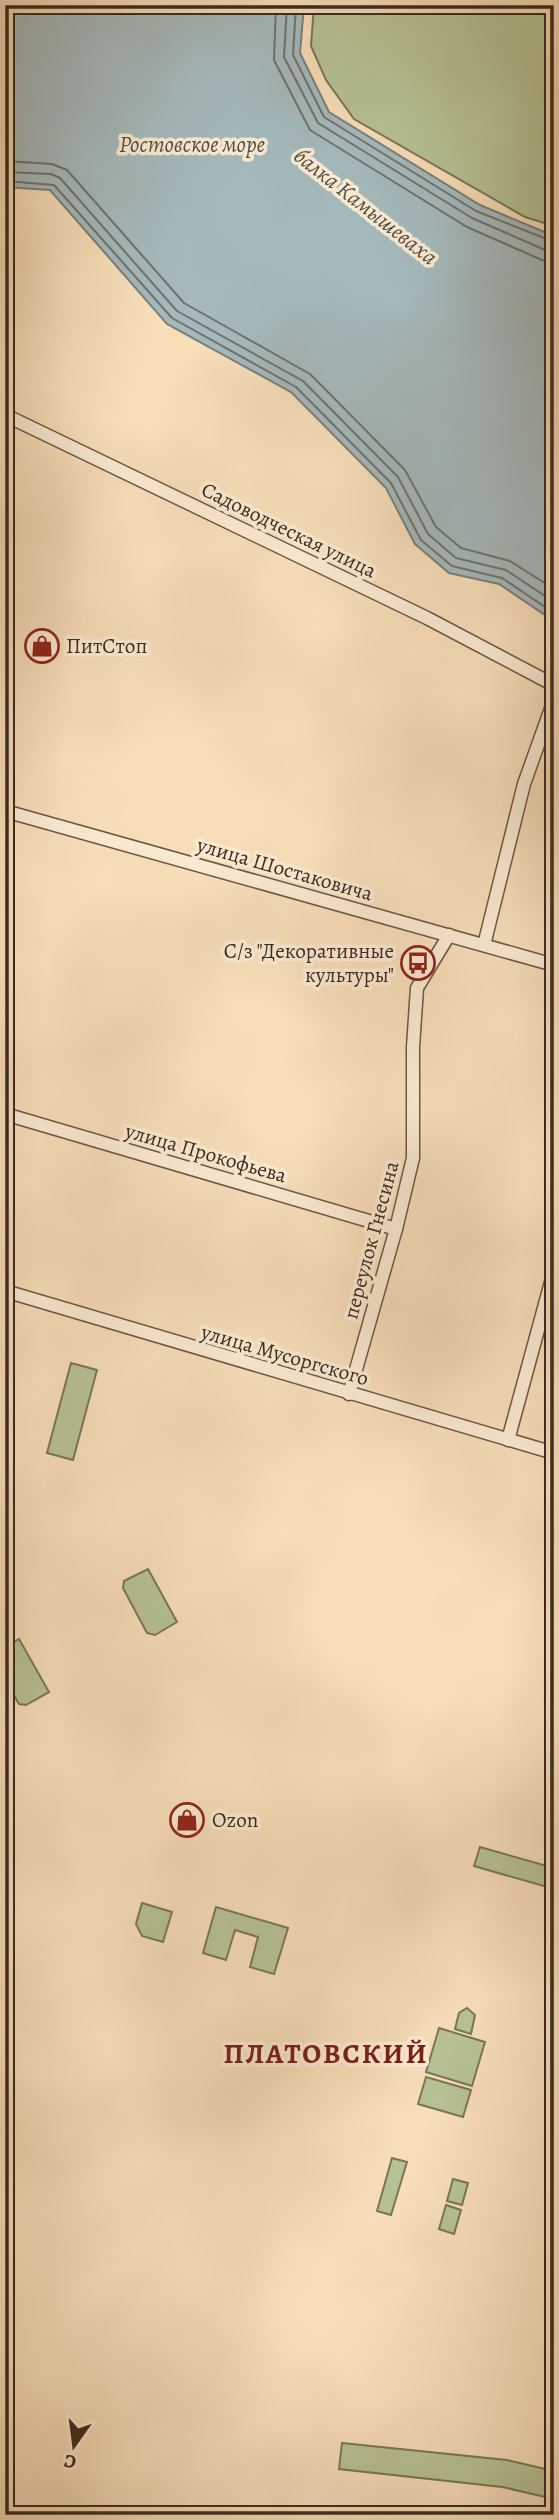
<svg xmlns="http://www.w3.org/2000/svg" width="559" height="2520" viewBox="0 0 559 2520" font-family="Alegreya,serif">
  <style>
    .green { fill: #b7c294; stroke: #797658; stroke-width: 2 }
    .water { fill: #a4b9bc; stroke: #7a807c; stroke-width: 2 }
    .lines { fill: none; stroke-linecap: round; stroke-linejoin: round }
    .shore { stroke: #70726c; stroke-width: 2 }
    .street-casing { stroke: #6a5744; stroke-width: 15 }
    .street { stroke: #faead2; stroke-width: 12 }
    .labels { text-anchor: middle; stroke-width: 7; stroke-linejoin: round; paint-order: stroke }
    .street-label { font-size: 21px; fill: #3b2a1d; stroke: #faead2 }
    .poi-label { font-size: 21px; fill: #3b2a1d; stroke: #faead2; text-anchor: start }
    .water-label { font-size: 23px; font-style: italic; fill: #554e45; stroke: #faead2 }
    .district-label { font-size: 28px; font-weight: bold; letter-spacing: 2px; fill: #7a1f14; stroke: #faead2 }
  </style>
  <rect width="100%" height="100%" fill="#f7deb9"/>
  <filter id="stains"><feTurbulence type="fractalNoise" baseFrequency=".00286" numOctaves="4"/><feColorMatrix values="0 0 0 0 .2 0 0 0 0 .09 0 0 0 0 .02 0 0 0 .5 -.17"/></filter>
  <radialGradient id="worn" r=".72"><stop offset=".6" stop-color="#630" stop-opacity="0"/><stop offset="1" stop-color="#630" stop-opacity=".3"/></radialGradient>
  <g class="green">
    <path d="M314,5h240v221l-29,-9 -171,-98 -28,-39 -15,-34z"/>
    <path d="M71,1363l26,7 -24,90 -26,-7z"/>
    <path d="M148,1569l29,53 -22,13 -8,-2 -24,-45 1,-7z"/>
    <path d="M19,1639l30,53 -23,13 -7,-1 -14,-24v-33z"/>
    <path d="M480,1847l74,21v21l-80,-23z"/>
    <path d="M142,1903l30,9 -9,30 -21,-6 -6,-12z"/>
    <path d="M216,1907l72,21 -14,46 -24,-7 8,-30 -23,-7 -9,30 -23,-7z"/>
    <path d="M467,2008l8,7 -4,19 -16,-5 4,-16z"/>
    <path d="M439,2028l46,14 -13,44 -46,-14z"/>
    <path d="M426,2077l45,13 -8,27 -45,-13z"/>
    <path d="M392,2158l15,4 -16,53 -14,-4z"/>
    <path d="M453,2179l15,4 -6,22 -15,-4z"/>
    <path d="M446,2205l15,5 -7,24 -15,-5z"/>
    <path d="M342,2443l165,17 47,11v28l-52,-12 -163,-18z"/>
  </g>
  <path class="water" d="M5,5h299l-4,48 29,59 151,93 74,31v385l-55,-37 -50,-11 -34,-29 -29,-56 -95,-96 -124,-68 -117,-134 -45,-3z"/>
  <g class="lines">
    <g class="shore">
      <path d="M276,5l-2,55 36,70 157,97 75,33 12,1"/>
      <path d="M287,5l-3,52 34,66 154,95 73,32 9,1"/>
      <path d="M296,5l-3,50 31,62 152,94 78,31"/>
      <path d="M5,161l47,3 15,6 117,133 126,71 95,96 31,57 25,21 49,13 44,28"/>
      <path d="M5,172l46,2 9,4 117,133 126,70 95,96 30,57 28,24 50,12 48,32"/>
      <path d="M5,181l49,4 118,133 124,69 95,96 30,57 31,26 50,12 52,35"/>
    </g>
    <g class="street-casing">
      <g id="street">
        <path d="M5,415l422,203 127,67"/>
        <path d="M5,811l549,154"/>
        <path d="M484,945l40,-161 30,-84"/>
        <path d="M5,1114l391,115"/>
        <path d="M5,1291l549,162"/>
        <path d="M349,1394l47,-165 17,-71v-111l4,-59 32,-53"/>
        <path d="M508,1440l46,-169"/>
      </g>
    </g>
    <use href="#street" class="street"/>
  </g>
  <defs>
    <g id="shop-ring" transform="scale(1.75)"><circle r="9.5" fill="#faead2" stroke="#8f2418" stroke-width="1.5"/><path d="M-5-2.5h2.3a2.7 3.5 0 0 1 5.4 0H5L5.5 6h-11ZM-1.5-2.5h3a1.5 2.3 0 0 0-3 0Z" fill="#8f2418"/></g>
    <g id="bus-ring" transform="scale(1.75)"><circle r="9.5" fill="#faead2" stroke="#8f2418" stroke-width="1.5"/><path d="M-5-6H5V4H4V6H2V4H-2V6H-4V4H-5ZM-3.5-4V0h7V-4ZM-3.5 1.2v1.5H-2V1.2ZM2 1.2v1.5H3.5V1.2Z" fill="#8f2418"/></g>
  </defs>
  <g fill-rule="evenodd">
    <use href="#shop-ring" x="42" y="646"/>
    <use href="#bus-ring" x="418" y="963"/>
    <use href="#shop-ring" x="187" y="1820"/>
  </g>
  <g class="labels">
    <g class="street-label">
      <text transform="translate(289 530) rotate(26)" y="7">Садоводческая улица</text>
      <text transform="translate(285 869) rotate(16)" y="7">улица Шостаковича</text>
      <text transform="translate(206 1153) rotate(16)" y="7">улица Прокофьева</text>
      <text transform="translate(371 1240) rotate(-75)" y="7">переулок Гнесина</text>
      <text transform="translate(285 1355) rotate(16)" y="7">улица Мусоргского</text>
    </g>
    <g class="poi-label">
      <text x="66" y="653">ПитСтоп</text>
      <text x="394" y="958" text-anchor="end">С/з "Декоративные<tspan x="394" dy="24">культуры"</tspan></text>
      <text x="212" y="1827">Ozon</text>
    </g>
    <g class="water-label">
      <text x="192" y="152">Ростовское море</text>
      <text transform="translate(366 206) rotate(38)" y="8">балка Камышеваха</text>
    </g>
    <g class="district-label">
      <text x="326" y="2063">ПЛАТОВСКИЙ</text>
    </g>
  </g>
  <rect width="559" height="2520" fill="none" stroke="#f7deb9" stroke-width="28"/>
  <rect x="7" y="7" width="545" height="2506" fill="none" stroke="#3b2a1d" stroke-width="3.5"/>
  <rect x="14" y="14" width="531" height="2492" fill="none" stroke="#3b2a1d" stroke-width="2"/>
  <g transform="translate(74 2446) rotate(194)" stroke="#faead2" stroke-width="5" paint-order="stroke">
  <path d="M0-5L12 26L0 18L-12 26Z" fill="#3b2a1d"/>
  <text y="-10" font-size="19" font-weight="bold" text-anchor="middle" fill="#3b2a1d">С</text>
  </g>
  <rect width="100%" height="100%" filter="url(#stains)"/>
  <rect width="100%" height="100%" fill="url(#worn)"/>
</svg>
